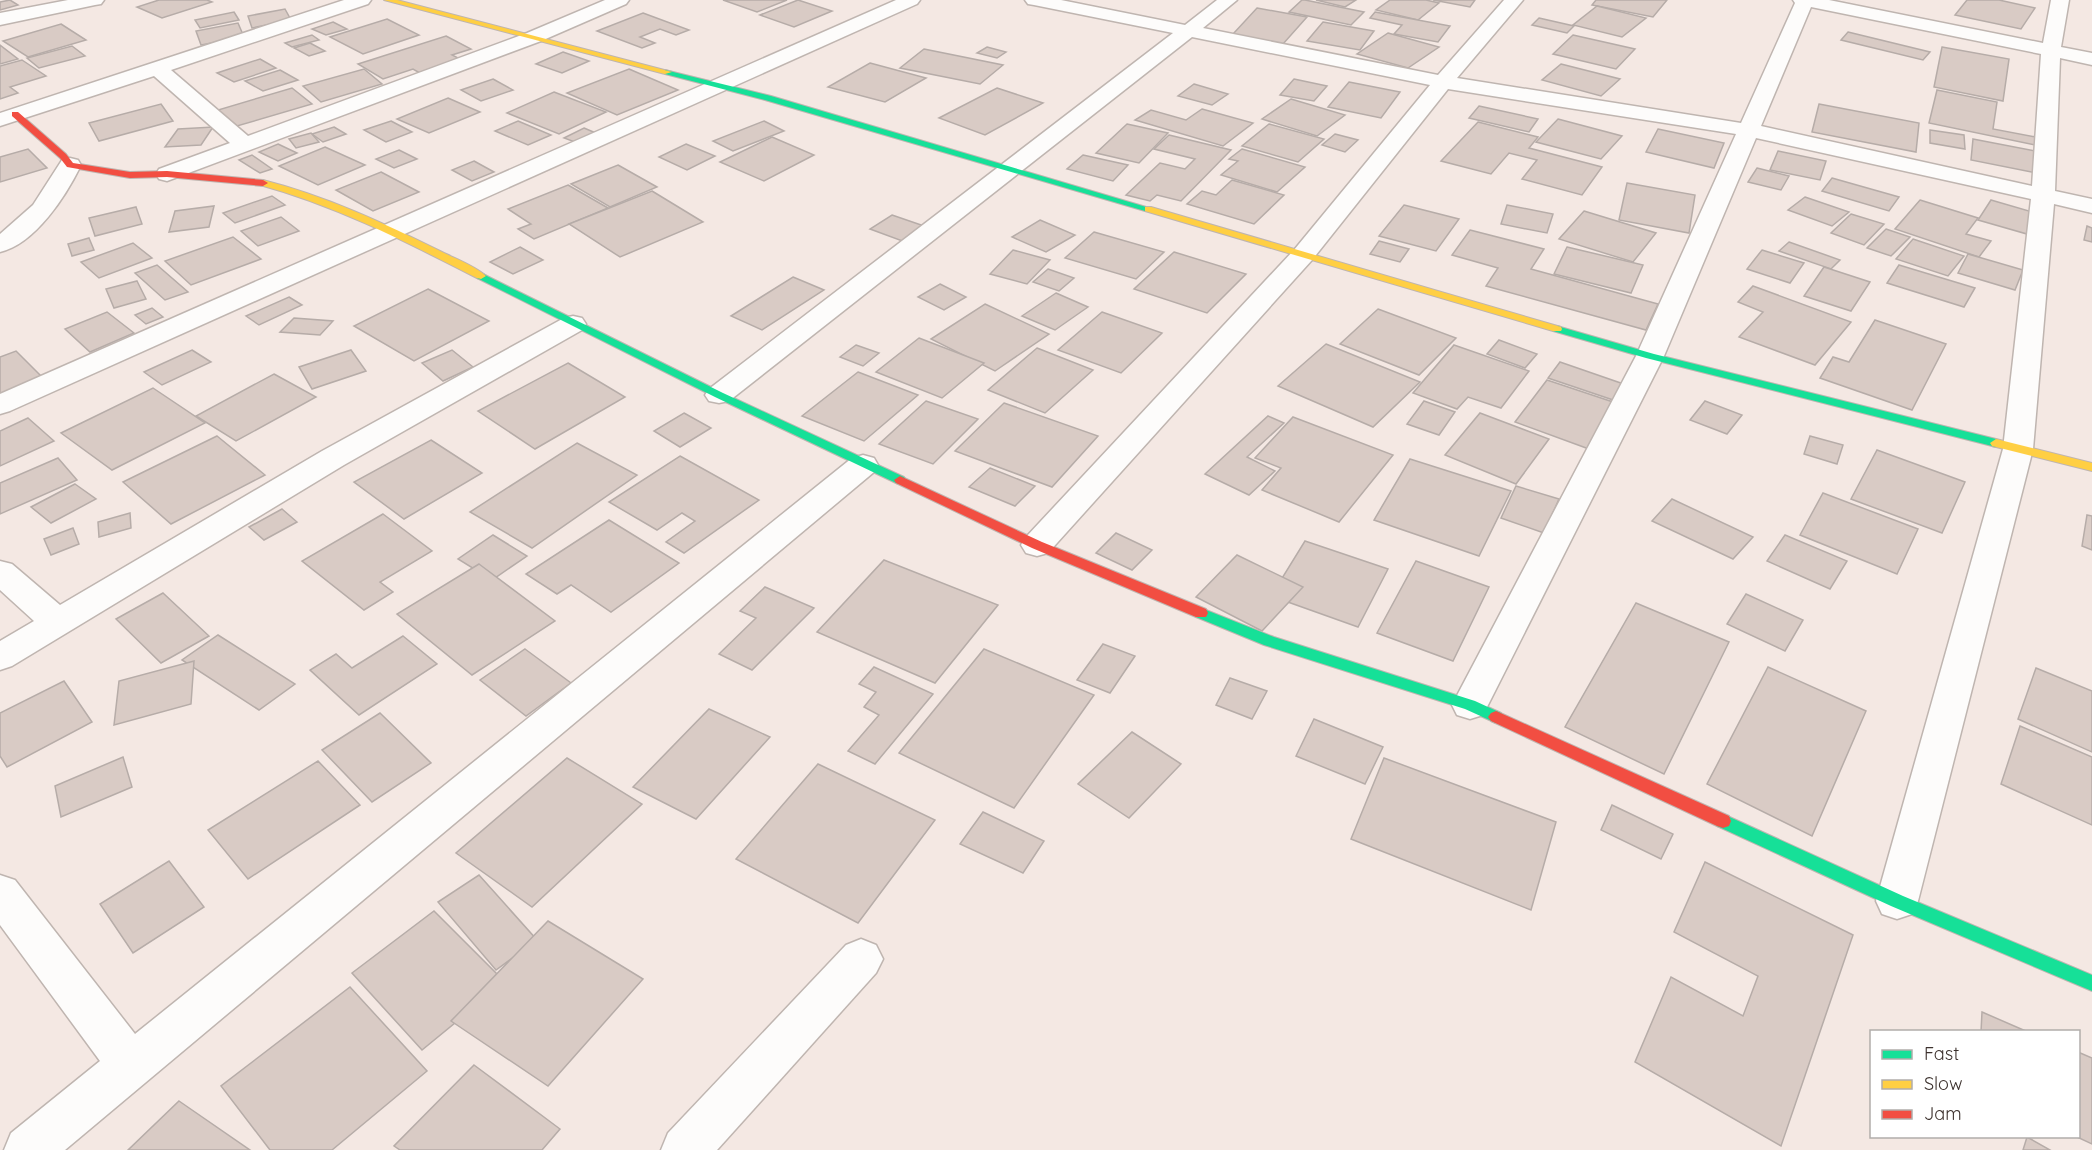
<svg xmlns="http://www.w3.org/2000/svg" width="2092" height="1150" viewBox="0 0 2092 1150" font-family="Quicksand,sans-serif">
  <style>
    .building { fill: #d9cbc5; stroke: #b6aca8; stroke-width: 1.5 }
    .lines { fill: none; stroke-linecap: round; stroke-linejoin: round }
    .street-casing { stroke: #bfb5b0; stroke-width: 3 }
    .fast-casing { stroke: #bfb5b0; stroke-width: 2 }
    .slow-casing { stroke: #bfb5b0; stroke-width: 2 }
    .jam-casing { stroke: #bfb5b0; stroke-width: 2 }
    .street { fill: #fdfcfb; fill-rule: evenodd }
    .fast { fill: #16e098; fill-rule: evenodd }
    .slow { fill: #ffcf43; fill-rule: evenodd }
    .jam { fill: #f24e42; fill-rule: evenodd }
  </style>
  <rect width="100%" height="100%" fill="#f4e8e3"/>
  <g class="building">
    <path d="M10,0l8,5 -18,5v-8z"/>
    <path d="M159,0h48l5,2 -50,16 -25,-11z"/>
    <path d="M723,0h64l-30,12z"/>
    <path d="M798,0l34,11 -38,16 -34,-12z"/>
    <path d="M1302,0h3l59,12 -13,13 -62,-13z"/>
    <path d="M1316,0h40l-11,7z"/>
    <path d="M1390,0h36l13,3 -21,17 -42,-10z"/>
    <path d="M1433,0h42l-5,7z"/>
    <path d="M1596,0h71l-14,17 -61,-12z"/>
    <path d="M1967,0h32l36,8 -14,21 -66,-14z"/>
    <path d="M1597,6l49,12 -24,19 -49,-12z"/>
    <path d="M1257,8l50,9 -24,27 -50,-10z"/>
    <path d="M285,9l6,11 -39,8 -4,-12z"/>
    <path d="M234,12l5,8 -39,8 -5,-8z"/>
    <path d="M1375,12l75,14 -12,16 -44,-8 8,-9 -32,-7z"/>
    <path d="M643,13l46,17 -13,5 -16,-6 -20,8 15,6 -13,5 -45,-17z"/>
    <path d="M1539,18l35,8 -7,7 -35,-8z"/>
    <path d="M387,19l32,16 -56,19 -33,-17z"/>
    <path d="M333,22l14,7 -21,6 -14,-6z"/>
    <path d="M1323,22l51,9 -14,19 -53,-9z"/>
    <path d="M238,23l6,14 -43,8 -5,-14z"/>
    <path d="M61,24l25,16 -58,17 -25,-16z"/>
    <path d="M1848,32l82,20 -7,8 -82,-20z"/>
    <path d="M1388,33l51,14 -31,21 -51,-14z"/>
    <path d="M312,35l7,5 -27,7 -7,-4z"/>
    <path d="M1573,35l62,14 -19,20 -63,-15z"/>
    <path d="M446,36l25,13 -19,6 14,7 -41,14 -12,-7 -30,10 -25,-15z"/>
    <path d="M310,43l15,8 -16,5 -15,-8z"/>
    <path d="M0,45l18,14 -18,5z"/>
    <path d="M72,46l13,10 -46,12 -12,-10z"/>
    <path d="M987,47l19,5 -9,6 -20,-5z"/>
    <path d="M1942,47l67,12 -6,42 -69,-14z"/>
    <path d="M924,49l79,16 -23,19 -80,-16z"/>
    <path d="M563,52l26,9 -27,12 -26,-9z"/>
    <path d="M260,59l16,9 -42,14 -17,-9z"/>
    <path d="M22,60l24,16 -36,11 8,6 -18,6v-33z"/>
    <path d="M870,63l56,15 -41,24 -57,-15z"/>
    <path d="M1561,64l59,15 -19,17 -59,-16z"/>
    <path d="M364,69l18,15 -61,18 -18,-16z"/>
    <path d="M629,69l49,21 -61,25 -50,-22z"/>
    <path d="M280,70l18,10 -35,11 -18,-10z"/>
    <path d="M493,79l20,11 -32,11 -20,-11z"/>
    <path d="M1294,79l33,7 -13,15 -34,-6z"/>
    <path d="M1349,82l51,10 -19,26 -53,-11z"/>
    <path d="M1194,84l34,10 -16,11 -34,-9z"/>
    <path d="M292,88l20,16 -75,22 -19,-16z"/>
    <path d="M997,88l46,15 -58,32 -46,-17z"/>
    <path d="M1937,90l60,12 -4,27 48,9 -1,8 -111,-23z"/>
    <path d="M554,92l52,20 -47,22 -52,-21z"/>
    <path d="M448,98l32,14 -51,21 -32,-14z"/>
    <path d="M1291,99l54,16 -28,21 -55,-17z"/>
    <path d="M161,104l12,17 -74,20 -10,-18z"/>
    <path d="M1819,104l100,19 -3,29 -104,-20z"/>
    <path d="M1479,106l59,13 -9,13 -60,-14z"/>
    <path d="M1202,109l51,14 -30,23 -88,-26 16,-10 35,10z"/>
    <path d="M1558,119l64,17 -21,23 -65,-17z"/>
    <path d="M391,121l21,11 -26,10 -22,-12z"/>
    <path d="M518,121l33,14 -23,10 -33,-14z"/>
    <path d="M764,121l20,10 -51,20 -20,-10z"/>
    <path d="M1478,122l60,15 -9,11 73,19 -20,28 -60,-16 15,-19 -28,-7 -18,21 -50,-13z"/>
    <path d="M1127,124l41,9 -29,30 -43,-10z"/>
    <path d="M1269,124l55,15 -26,23 -56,-16z"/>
    <path d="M213,127l-12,18 -36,2 13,-18z"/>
    <path d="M334,127l12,7 -23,8 -11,-8z"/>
    <path d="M584,128l19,8 -20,9 -19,-7z"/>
    <path d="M1658,129l66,14 -10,25 -68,-16z"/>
    <path d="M1930,130l34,5 1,14 -35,-6z"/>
    <path d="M311,133l8,9 -23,6 -7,-9z"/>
    <path d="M1335,134l23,6 -13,12 -23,-7z"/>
    <path d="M1169,135l62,15 -50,51 -24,-6 -7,6 -24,-6 34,-32 25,6 10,-10 -41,-10z"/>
    <path d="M772,137l42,18 -50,26 -44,-19z"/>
    <path d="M1973,139l68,13v22l-70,-14z"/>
    <path d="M278,144l19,9 -19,8 -19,-9z"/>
    <path d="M686,144l29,12 -28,14 -28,-13z"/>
    <path d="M325,147l40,18 -47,20 -39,-19z"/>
    <path d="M28,149l19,19 -47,14v-25z"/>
    <path d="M1242,149l63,18 -28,25 -56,-17 17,-14 -9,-2z"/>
    <path d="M399,150l18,9 -23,9 -18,-9z"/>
    <path d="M1778,151l48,10 -6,19 -50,-10z"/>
    <path d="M252,155l20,14 -12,4 -21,-13z"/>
    <path d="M1083,155l45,10 -15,16 -46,-12z"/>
    <path d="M474,161l20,11 -22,9 -20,-11z"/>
    <path d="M618,165l39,22 -47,20 -39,-23z"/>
    <path d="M1757,168l32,8 -8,14 -33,-8z"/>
    <path d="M381,172l38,20 -46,19 -37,-21z"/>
    <path d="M1832,178l67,19 -10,14 -67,-20z"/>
    <path d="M1232,180l52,15 -30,29 -67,-20 15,-13 14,4z"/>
    <path d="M1627,183l68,12 -6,38 -70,-13z"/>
    <path d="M568,185l40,23 -74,31 -16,-10 13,-5 -23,-15z"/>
    <path d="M652,191l51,31 -83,35 -51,-33z"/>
    <path d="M272,196l13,9 -50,18 -12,-10z"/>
    <path d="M1805,197l44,15 -17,14 -44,-16z"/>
    <path d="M1920,200l58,18 -12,16 25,7 -12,16 -84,-28z"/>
    <path d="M1991,200l48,14 -12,20 -49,-14z"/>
    <path d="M1404,205l55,14 -23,32 -57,-15z"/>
    <path d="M1507,205l46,9 -6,19 -46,-9z"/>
    <path d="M214,206l-5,21 -40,5 6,-21z"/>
    <path d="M136,207l6,17 -47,12 -6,-18z"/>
    <path d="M1584,211l72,22 -23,29 -74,-23z"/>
    <path d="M1851,214l33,10 -20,21 -33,-12z"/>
    <path d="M892,215l35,12 -22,15 -35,-13z"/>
    <path d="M281,217l18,14 -41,15 -17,-15z"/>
    <path d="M1040,220l35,15 -29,17 -34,-15z"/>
    <path d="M2087,226l5,2v14l-8,-2z"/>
    <path d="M1886,229l24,8 -19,19 -24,-8z"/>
    <path d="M1470,230l74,19 -13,20 127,35 -12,26 -160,-44 12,-18 -46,-13z"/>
    <path d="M1094,232l70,20 -28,27 -71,-21z"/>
    <path d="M233,237l28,22 -70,26 -26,-24z"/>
    <path d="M89,238l5,12 -22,6 -4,-12z"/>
    <path d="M1913,239l51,17 -16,20 -52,-17z"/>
    <path d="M1379,241l30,8 -9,13 -30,-8z"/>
    <path d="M1789,242l51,18 -9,9 -52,-18z"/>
    <path d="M133,243l19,15 -53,20 -18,-16z"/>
    <path d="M520,247l23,13 -30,14 -23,-12z"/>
    <path d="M1567,247l76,18 -12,28 -77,-19z"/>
    <path d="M1013,250l37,10 -23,24 -37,-10z"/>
    <path d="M1762,250l42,13 -14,20 -43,-14z"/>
    <path d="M1174,252l72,22 -39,39 -73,-24z"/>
    <path d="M1968,254l55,16 -8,20 -57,-17z"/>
    <path d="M157,265l31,27 -23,8 -30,-27z"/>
    <path d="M1899,265l76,23 -11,19 -77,-24z"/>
    <path d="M1824,267l46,15 -19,29 -47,-15z"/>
    <path d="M1048,269l26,9 -15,13 -26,-9z"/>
    <path d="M793,277l31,13 -62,40 -31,-14z"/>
    <path d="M137,281l9,18 -32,9 -8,-19z"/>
    <path d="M940,284l26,13 -22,13 -26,-13z"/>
    <path d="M1753,286l98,36 -36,43 -76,-28 24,-25 -25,-10z"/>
    <path d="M428,289l61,32 -75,40 -60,-35z"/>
    <path d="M1056,293l32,14 -33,23 -33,-14z"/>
    <path d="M289,297l13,8 -43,20 -13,-9z"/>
    <path d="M985,304l64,30 -54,37 -64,-32z"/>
    <path d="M152,308l11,9 -17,7 -11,-9z"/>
    <path d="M1378,309l78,29 -37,37 -79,-31z"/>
    <path d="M107,312l27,21 -44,19 -25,-23z"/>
    <path d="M1102,312l60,21 -41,40 -63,-23z"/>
    <path d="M294,318l39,3 -13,14 -40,-3z"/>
    <path d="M1875,320l71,24 -34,66 -92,-32 13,-21 16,5z"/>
    <path d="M919,338l65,25 -42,35 -66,-26z"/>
    <path d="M1499,340l38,14 -12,14 -38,-14z"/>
    <path d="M1326,344l94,38 -47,45 -95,-41z"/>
    <path d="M856,345l23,8 -16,13 -23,-9z"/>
    <path d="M1454,345l75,26 -28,37 -33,-11 -11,12 -44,-16z"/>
    <path d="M1037,348l56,22 -48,43 -57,-23z"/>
    <path d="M192,350l19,12 -49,23 -18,-13z"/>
    <path d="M351,350l15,21 -54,18 -13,-22z"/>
    <path d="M452,350l21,17 -30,14 -21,-18z"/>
    <path d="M16,351l32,32 -41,17 -7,-7v-36z"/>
    <path d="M1560,362l78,27 -10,16 -80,-27z"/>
    <path d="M568,363l57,34 -90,52 -57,-38z"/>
    <path d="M858,372l60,23 -54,46 -62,-25z"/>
    <path d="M274,374l42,23 -80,44 -40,-25z"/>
    <path d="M1547,380l72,24 -30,45 -74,-27z"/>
    <path d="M153,388l52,35 -93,47 -51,-37z"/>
    <path d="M926,401l52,18 -45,45 -54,-20z"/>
    <path d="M1424,401l31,11 -16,23 -32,-11z"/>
    <path d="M1705,401l37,14 -15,19 -37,-14z"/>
    <path d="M1004,403l94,33 -46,51 -97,-36z"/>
    <path d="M684,413l27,15 -31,19 -26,-16z"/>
    <path d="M1480,413l69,26 -33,45 -71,-29z"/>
    <path d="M1268,416l16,7 -37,34 28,14 -26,24 -44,-21z"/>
    <path d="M1293,417l100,38 -54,67 -77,-32 19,-22 -26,-10z"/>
    <path d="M28,418l26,23 -54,25v-35z"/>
    <path d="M217,436l48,39 -94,49 -48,-42z"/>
    <path d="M1810,436l33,9 -6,19 -33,-10z"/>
    <path d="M431,440l51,33 -78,46 -50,-37z"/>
    <path d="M577,443l60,32 -105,73 -62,-36z"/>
    <path d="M1877,450l88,32 -23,51 -91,-34z"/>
    <path d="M680,456l79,44 -75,53 -18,-11 29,-21 -13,-8 -25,17 -48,-28z"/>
    <path d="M58,458l19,22 -77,34v-31z"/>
    <path d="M1410,459l101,32 -32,65 -105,-36z"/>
    <path d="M990,468l45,18 -20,20 -46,-19z"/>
    <path d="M75,484l21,15 -45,24 -20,-16z"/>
    <path d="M1516,486l43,13 -15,34 -43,-15z"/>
    <path d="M1823,493l95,36 -21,45 -97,-39z"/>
    <path d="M1672,499l81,38 -20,22 -81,-38z"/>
    <path d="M282,509l15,13 -33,18 -15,-13z"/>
    <path d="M130,513l1,15 -32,9 -1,-15z"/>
    <path d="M383,514l49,37 -52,31 13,10 -29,18 -62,-49z"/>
    <path d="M2087,515l5,1v34l-10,-4z"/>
    <path d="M609,520l70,43 -68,49 -40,-27 -14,9 -31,-20z"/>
    <path d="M73,528l6,16 -28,11 -7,-16z"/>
    <path d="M1116,533l36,17 -20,20 -36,-17z"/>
    <path d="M493,535l34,21 -35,24 -34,-21z"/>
    <path d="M1785,535l62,26 -17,28 -63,-28z"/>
    <path d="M1305,541l83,28 -30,58 -87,-31z"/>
    <path d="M1237,555l66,32 -41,44 -66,-34z"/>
    <path d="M884,560l114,45 -63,78 -118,-51z"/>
    <path d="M1416,561l73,26 -36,74 -76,-28z"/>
    <path d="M479,564l76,57 -83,54 -75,-61z"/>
    <path d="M765,587l49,21 -62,62 -33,-16 37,-36 -16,-7z"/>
    <path d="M163,593l46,43 -48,27 -45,-44z"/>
    <path d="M1746,594l57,26 -18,31 -58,-27z"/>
    <path d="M1636,603l93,39 -65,132 -99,-47z"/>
    <path d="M218,635l77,49 -36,26 -77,-50z"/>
    <path d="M403,636l34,28 -78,51 -49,-45 26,-16 16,14z"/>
    <path d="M1103,644l32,12 -25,37 -33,-13z"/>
    <path d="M525,649l46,34 -45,33 -46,-36z"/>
    <path d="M984,649l110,46 -80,113 -115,-55z"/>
    <path d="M194,661l-3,43 -77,21 5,-44z"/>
    <path d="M874,667l59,27 -58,70 -27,-13 31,-36 -15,-8 12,-15 -17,-8z"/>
    <path d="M1768,667l98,44 -54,125 -105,-52z"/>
    <path d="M2036,668l56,23v61l-74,-33z"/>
    <path d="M1230,678l37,13 -15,28 -36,-14z"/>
    <path d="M64,681l28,41 -85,45 -7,-11v-43z"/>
    <path d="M709,709l61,28 -74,82 -63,-32z"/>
    <path d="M380,713l51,50 -59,39 -50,-52z"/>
    <path d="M1314,719l69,28 -18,37 -69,-28z"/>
    <path d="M2020,726l72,31v68l-91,-41z"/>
    <path d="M1132,732l49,32 -52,54 -51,-34z"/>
    <path d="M123,757l9,30 -71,30 -6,-31z"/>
    <path d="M567,758l75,46 -110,103 -76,-54z"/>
    <path d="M1384,758l172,64 -25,88 -180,-71z"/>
    <path d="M318,761l42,44 -112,74 -40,-49z"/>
    <path d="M818,764l117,56 -77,103 -122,-64z"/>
    <path d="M1612,805l61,29 -12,25 -60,-29z"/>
    <path d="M983,812l61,29 -21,32 -63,-29z"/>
    <path d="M169,861l35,46 -71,46 -33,-49z"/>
    <path d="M1705,862l148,73 -72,211 -146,-84 36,-85 72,39 15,-40 -84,-44z"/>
    <path d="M479,875l58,65 -41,30 -58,-68z"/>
    <path d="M434,911l71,71 -83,68 -70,-77z"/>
    <path d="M548,921l95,58 -95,107 -97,-65z"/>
    <path d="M350,987l77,84 -95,79h-62l-49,-64z"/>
    <path d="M1982,1012l46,20h-47z"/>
    <path d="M2078,1052l14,6v86l-17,-8h3z"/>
    <path d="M474,1065l86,64 -18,21h-142l-6,-4z"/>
    <path d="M179,1101l71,49h-122z"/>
    <path d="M2027,1137l23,13h-27z"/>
  </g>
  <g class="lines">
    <g class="street-casing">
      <g id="street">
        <path d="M68,0h36l-3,4 -6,1 -95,20v-12z"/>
        <path d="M344,0h27l-3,4 -197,66 77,66 279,-103 78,-33h24l-3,4 -85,37 -374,140 -8,-2 -3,-5 3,-5 71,-26 -76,-67 -154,50v-13z"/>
        <path d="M896,0h24l-3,4 -907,407 -10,3v-20z"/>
        <path d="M1025,0h36l124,25 32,-25h20l-34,28 235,47 66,-75h19l-66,78 284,45 54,-120 -2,-3h36l214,43 8,-43h18l-8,47 31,6v12l-32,-7 -5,133 37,8v14l-38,-9 -21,245 -115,452 -6,13 -15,5 -15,-5 -6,-13 127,-452 28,-250 -275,-61 -92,218 -176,349 -5,10 -13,4 -13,-4 -5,-10 184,-349 100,-222 -288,-45 -136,171 -264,293 -11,3 -11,-3 -5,-8 5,-8 268,-287 136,-165 -238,-48 -463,364 -10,2 -10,-2 -4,-6 4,-6 464,-356 -139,-28 -6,-1zM1811,7l230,47 -9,132 -271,-60z"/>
        <path d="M70,158l8,2 3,5c-15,31 -46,79 -81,87v-18l33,-29 29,-45z"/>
        <path d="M573,316l9,2 4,6 -4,6 -238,135 -332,201 -12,4v-29l34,-20 -34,-31v-29l12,3 48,41 262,-154 242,-133z"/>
        <path d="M863,455l11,3 4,7 -4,7 -809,678h-61l7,-17 89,-72 -100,-136v-50l15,5 120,154 717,-576z"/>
        <path d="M861,939l15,6 7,14 -7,14 -159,177h-56l7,-17 178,-188z"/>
      </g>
    </g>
    <g class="fast-casing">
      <g id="fast">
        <path d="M665,70l106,26 382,113 -8,2 -380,-111 -100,-26z"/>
        <path d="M481,273l242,120 181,84 2,3 -6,4 -4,-1 -181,-86 -238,-119v-4z"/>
        <path d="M1557,326l97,28 342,85 6,4 -6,4 -350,-89 -93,-27v-4z"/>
        <path d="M1201,608l73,29 201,64 26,12 3,4 -3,4 -5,2 -31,-14 -201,-64 -68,-28 -2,-4 2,-4z"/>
        <path d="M1723,814l180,82 189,79v16l-201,-85 -174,-80 -2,-5 2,-5z"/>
      </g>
    </g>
    <g class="slow-casing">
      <g id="slow">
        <path d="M384,0h13l275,72 -7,2z"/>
        <path d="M263,180c63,16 121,43 179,72 14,7 33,14 44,24l-5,3 -4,-1c-71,-36 -140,-72 -217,-93l-2,-2z"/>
        <path d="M1145,207h6l410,120 1,2 -1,2h-8l-408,-120z"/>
        <path d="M1996,439l96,24v8l-100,-25 -2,-3z"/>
      </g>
    </g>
    <g class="jam-casing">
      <g id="jam">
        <path d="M12,112h6l48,42 7,9 57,9 37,-1 96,9 5,3 -5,3 -96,-9 -37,1 -63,-11 -7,-9 -48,-42z"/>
        <path d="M900,476l142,66 164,67 2,4 -2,4h-10l-164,-69 -136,-65 -2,-3z"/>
        <path d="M1496,711l233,105 2,5 -2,5 -6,2 -6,-2 -226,-105 -3,-4 3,-4z"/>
      </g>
    </g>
    <use href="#street" class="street"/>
    <use href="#fast" class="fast"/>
    <use href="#slow" class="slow"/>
    <use href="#jam" class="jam"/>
  </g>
  <rect x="1870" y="1030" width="210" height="108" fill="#ffffff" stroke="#b1adab" stroke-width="1.5"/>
  <rect x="1882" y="1050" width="30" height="9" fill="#16e098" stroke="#b1adab" stroke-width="1.5"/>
  <text x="1924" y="1060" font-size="18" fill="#3c312d">Fast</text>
  <rect x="1882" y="1080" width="30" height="9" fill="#ffcf43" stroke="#b1adab" stroke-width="1.5"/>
  <text x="1924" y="1090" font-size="18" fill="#3c312d">Slow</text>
  <rect x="1882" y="1110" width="30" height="9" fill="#f24e42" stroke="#b1adab" stroke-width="1.5"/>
  <text x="1924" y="1120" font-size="18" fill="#3c312d">Jam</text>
</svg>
